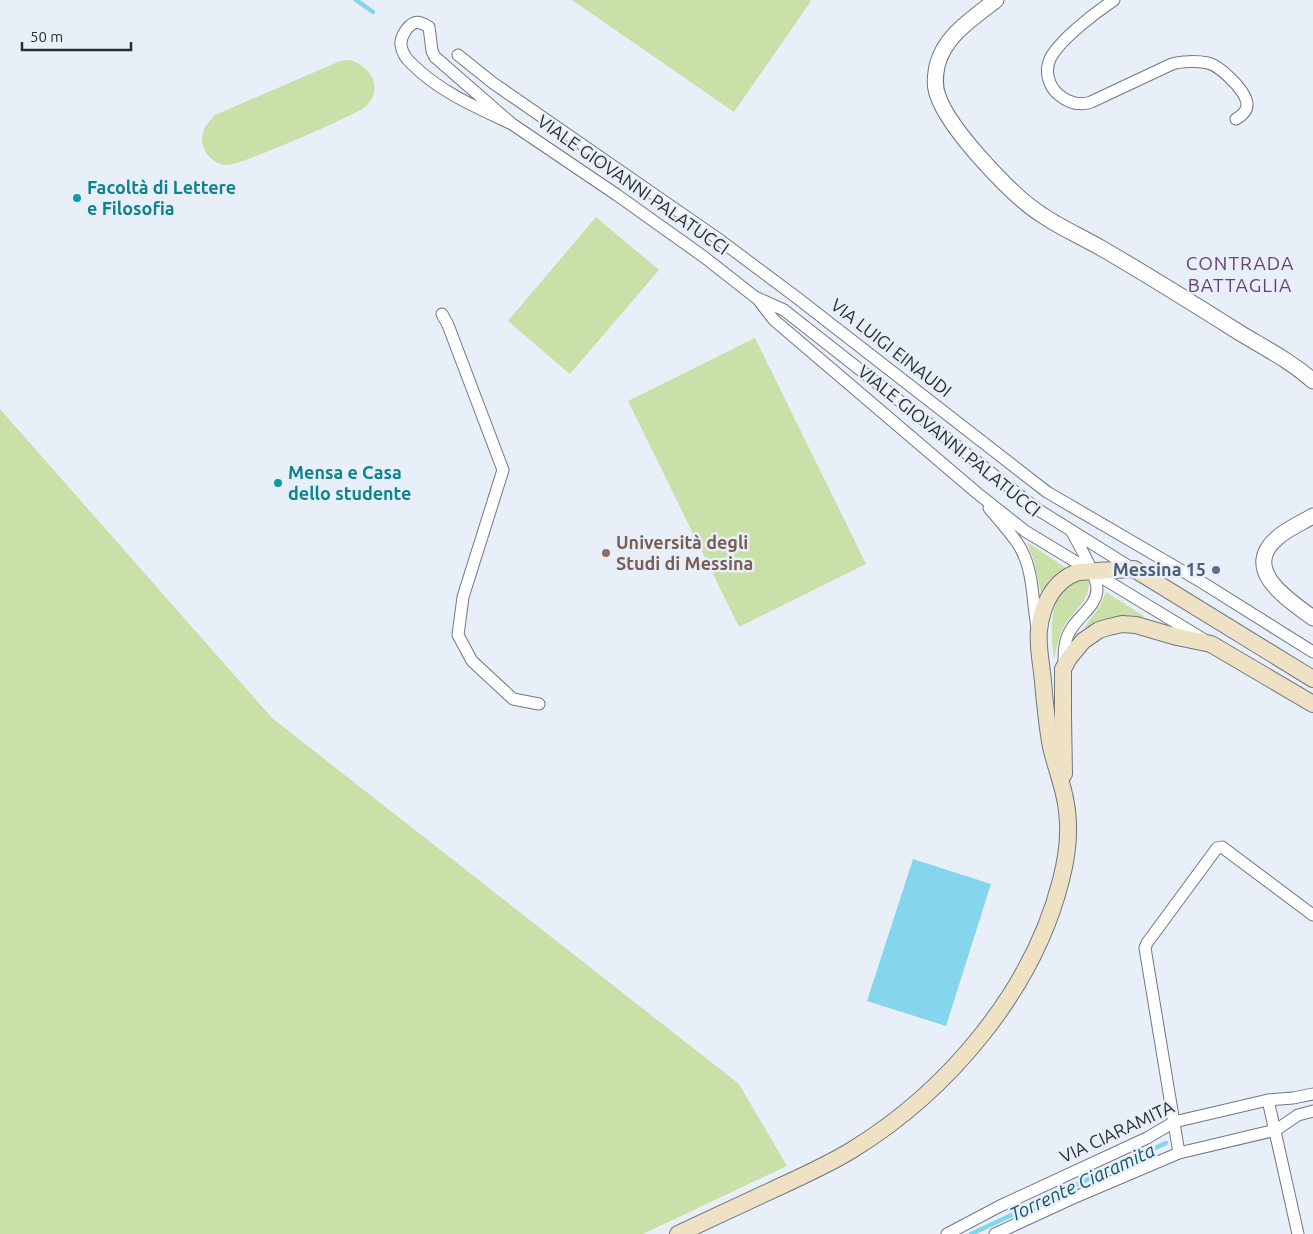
<svg xmlns="http://www.w3.org/2000/svg" width="1313" height="1234" viewBox="0 0 1313 1234" font-family="Ubuntu,sans-serif">
  <style>
    .green { fill: #c9e0a9 }
    .water { fill: #85d6ed }
    .lines { fill: none; stroke-linecap: round; stroke-linejoin: round }
    .stream { stroke: #85d6ed; stroke-width: 4.5 }
    .minor-casing { stroke: #717780; stroke-width: 13 }
    .tertiary-casing { stroke: #717780; stroke-width: 17 }
    .secondary-casing { stroke: #717780; stroke-width: 18 }
    .minor { stroke: #fff; stroke-width: 11 }
    .tertiary { stroke: #fff; stroke-width: 15 }
    .secondary { stroke: #eee1c4; stroke-width: 16 }
    .culture-dot { fill: #0f9aa8; stroke: #e8eff9; stroke-width: 2 }
    .education-dot { fill: #8d6e63; stroke: #e8eff9; stroke-width: 2 }
    .service-dot { fill: #5c6f8a; stroke: #e8eff9; stroke-width: 2 }
    .labels { text-anchor: middle; stroke-width: 5; stroke-linejoin: round; paint-order: stroke }
    .street-label { font-size: 18px; fill: #2a2d31; stroke: #e8eff9 }
    .culture-label { font-size: 18px; font-weight: bold; fill: #0d838f; stroke: #e8eff9; text-anchor: start }
    .education-label { font-size: 18px; font-weight: bold; fill: #785e54; stroke: #e8eff9; text-anchor: start }
    .service-label { font-size: 18px; font-weight: bold; fill: #4e5e75; stroke: #e8eff9; text-anchor: end }
    .neighbourhood-label { font-size: 19px; letter-spacing: 1px; fill: #67417a; stroke: #e8eff9 }
    .water-label { font-size: 19px; font-style: italic; fill: #0f5565; stroke: #e8eff9 }
  </style>
  <rect width="100%" height="100%" fill="#e8eff9"/>
  <g class="green">
    <path d="M572,0h238l1,1 -77,111z"/>
    <path d="M351,60c21,8 33,29 14,47 -9,8 -127,59 -137,58 -18,0 -31,-19 -24,-35 2,-6 7,-10 11,-15l125,-54z"/>
    <path d="M596,217l63,53 -89,104 -62,-53z"/>
    <path d="M755,338l111,226 -127,63 -111,-226z"/>
    <path d="M0,409l272,309 467,366 48,82 -144,68h-643z"/>
    <path d="M1027,542l39,26 -16,12 -9,13 -7,-32z"/>
    <path d="M1085,579l4,2c1,21 -17,30 -26,47 -5,10 -6,20 -9,31 -3,-32 -8,-70 31,-80z"/>
    <path d="M1106,592l39,25h-34l-27,11 16,-22z"/>
  </g>
  <path class="water" d="M913,859l78,25 -45,142 -79,-25z"/>
  <g class="lines">
    <g class="stream">
      <path d="M356,0l17,12"/>
      <path d="M971,1234l195,-91"/>
    </g>
    <g class="minor-casing">
      <g id="minor">
        <path d="M1114,0c-18,12 -52,38 -63,57 -7,13 -3,29 8,38 10,8 21,11 32,7l81,-38c10,-3 25,-3 36,-1 11,3 20,13 28,21 11,13 18,25 0,35"/>
        <path d="M458,55l35,28 224,155 79,59 251,195 156,91 110,69"/>
        <path d="M512,124c-34,-16 -72,-32 -99,-59 -6,-5 -11,-12 -12,-20 -1,-7 6,-19 13,-22 5,-2 10,1 15,4l3,24 3,6 77,67 105,71 87,62 51,40 29,13 253,199 96,60"/>
        <path d="M757,298l17,22 203,173 48,38 178,108"/>
        <path d="M442,314l6,11 55,145 -40,127 -5,38 14,26 41,38 26,5"/>
        <path d="M989,508c10,12 21,24 29,36 16,24 14,56 19,83"/>
        <path d="M1064,665c0,-12 0,-24 6,-34 8,-15 27,-25 27,-42 0,-13 -19,-46 -25,-57"/>
        <path d="M1268,1100l30,134"/>
        <path d="M1179,1153l-34,-205 2,-5 70,-95 5,-1 91,68"/>
        <path d="M947,1234l53,-28 147,-68 27,-16 94,-22 25,-2 20,-4"/>
        <path d="M995,1234l78,-36 106,-45 97,-23 22,-15 15,-4"/>
      </g>
    </g>
    <g class="tertiary-casing">
      <g id="tertiary">
        <path d="M996,0c-23,18 -52,36 -59,66 -2,11 -3,20 1,30 11,33 74,100 104,119 19,13 40,22 59,33 47,27 93,56 139,85 25,15 52,29 73,48"/>
        <path d="M1313,516c-12,7 -26,13 -36,22 -37,32 13,63 36,80"/>
      </g>
    </g>
    <g class="secondary-casing">
      <g id="secondary">
        <path d="M1064,774l-1,-57v-48l6,-11 14,-17 16,-11 10,-3 13,-3 14,1 41,12 34,7 102,60"/>
        <path d="M678,1234c35,-16 69,-32 103,-48 24,-11 48,-22 71,-36 96,-59 181,-159 209,-270 6,-23 9,-46 6,-69 -2,-22 -11,-42 -16,-64 -4,-21 -6,-43 -8,-65 -1,-15 -6,-37 -4,-52 3,-25 14,-49 39,-58l56,-3 179,110"/>
      </g>
    </g>
    <use href="#minor" class="minor"/>
    <use href="#tertiary" class="tertiary"/>
    <use href="#secondary" class="secondary"/>
  </g>
  <g class="culture-dot">
    <circle cx="77" cy="198" r="5"/>
    <circle cx="278" cy="483" r="5"/>
  </g>
  <circle class="education-dot" cx="606" cy="553" r="5"/>
  <circle class="service-dot" cx="1216" cy="570" r="5"/>
  <g class="labels">
    <g class="street-label">
      <text transform="translate(633 185) rotate(35)" y="6">VIALE GIOVANNI PALATUCCI</text>
      <text transform="translate(891 348) rotate(38)" y="6">VIA LUIGI EINAUDI</text>
      <text transform="translate(949 441) rotate(39)" y="6">VIALE GIOVANNI PALATUCCI</text>
      <text transform="translate(1117 1132) rotate(-25)" y="6">VIA CIARAMITA</text>
    </g>
    <g class="culture-label">
      <text x="87" y="194">Facoltà di Lettere<tspan x="87" dy="21">e Filosofia</tspan></text>
      <text x="288" y="479">Mensa e Casa<tspan x="288" dy="21">dello studente</tspan></text>
    </g>
    <g class="education-label">
      <text x="616" y="549">Università degli<tspan x="616" dy="21">Studi di Messina</tspan></text>
    </g>
    <g class="service-label">
      <text x="1206" y="576">Messina 15</text>
    </g>
    <g class="neighbourhood-label">
      <text x="1240" y="270">CONTRADA<tspan x="1240" dy="22">BATTAGLIA</tspan></text>
    </g>
    <g class="water-label">
      <text transform="translate(1082 1182) rotate(-25)" y="7">Torrente Ciaramita</text>
    </g>
  </g>
  <path d="M22 42v8h109v-8" fill="none" stroke="#2a2d31" stroke-width="2.5"/>
  <text x="30" y="42" font-size="15" fill="#2a2d31" stroke="#e8eff9" stroke-width="4" paint-order="stroke">50 m</text>
</svg>
